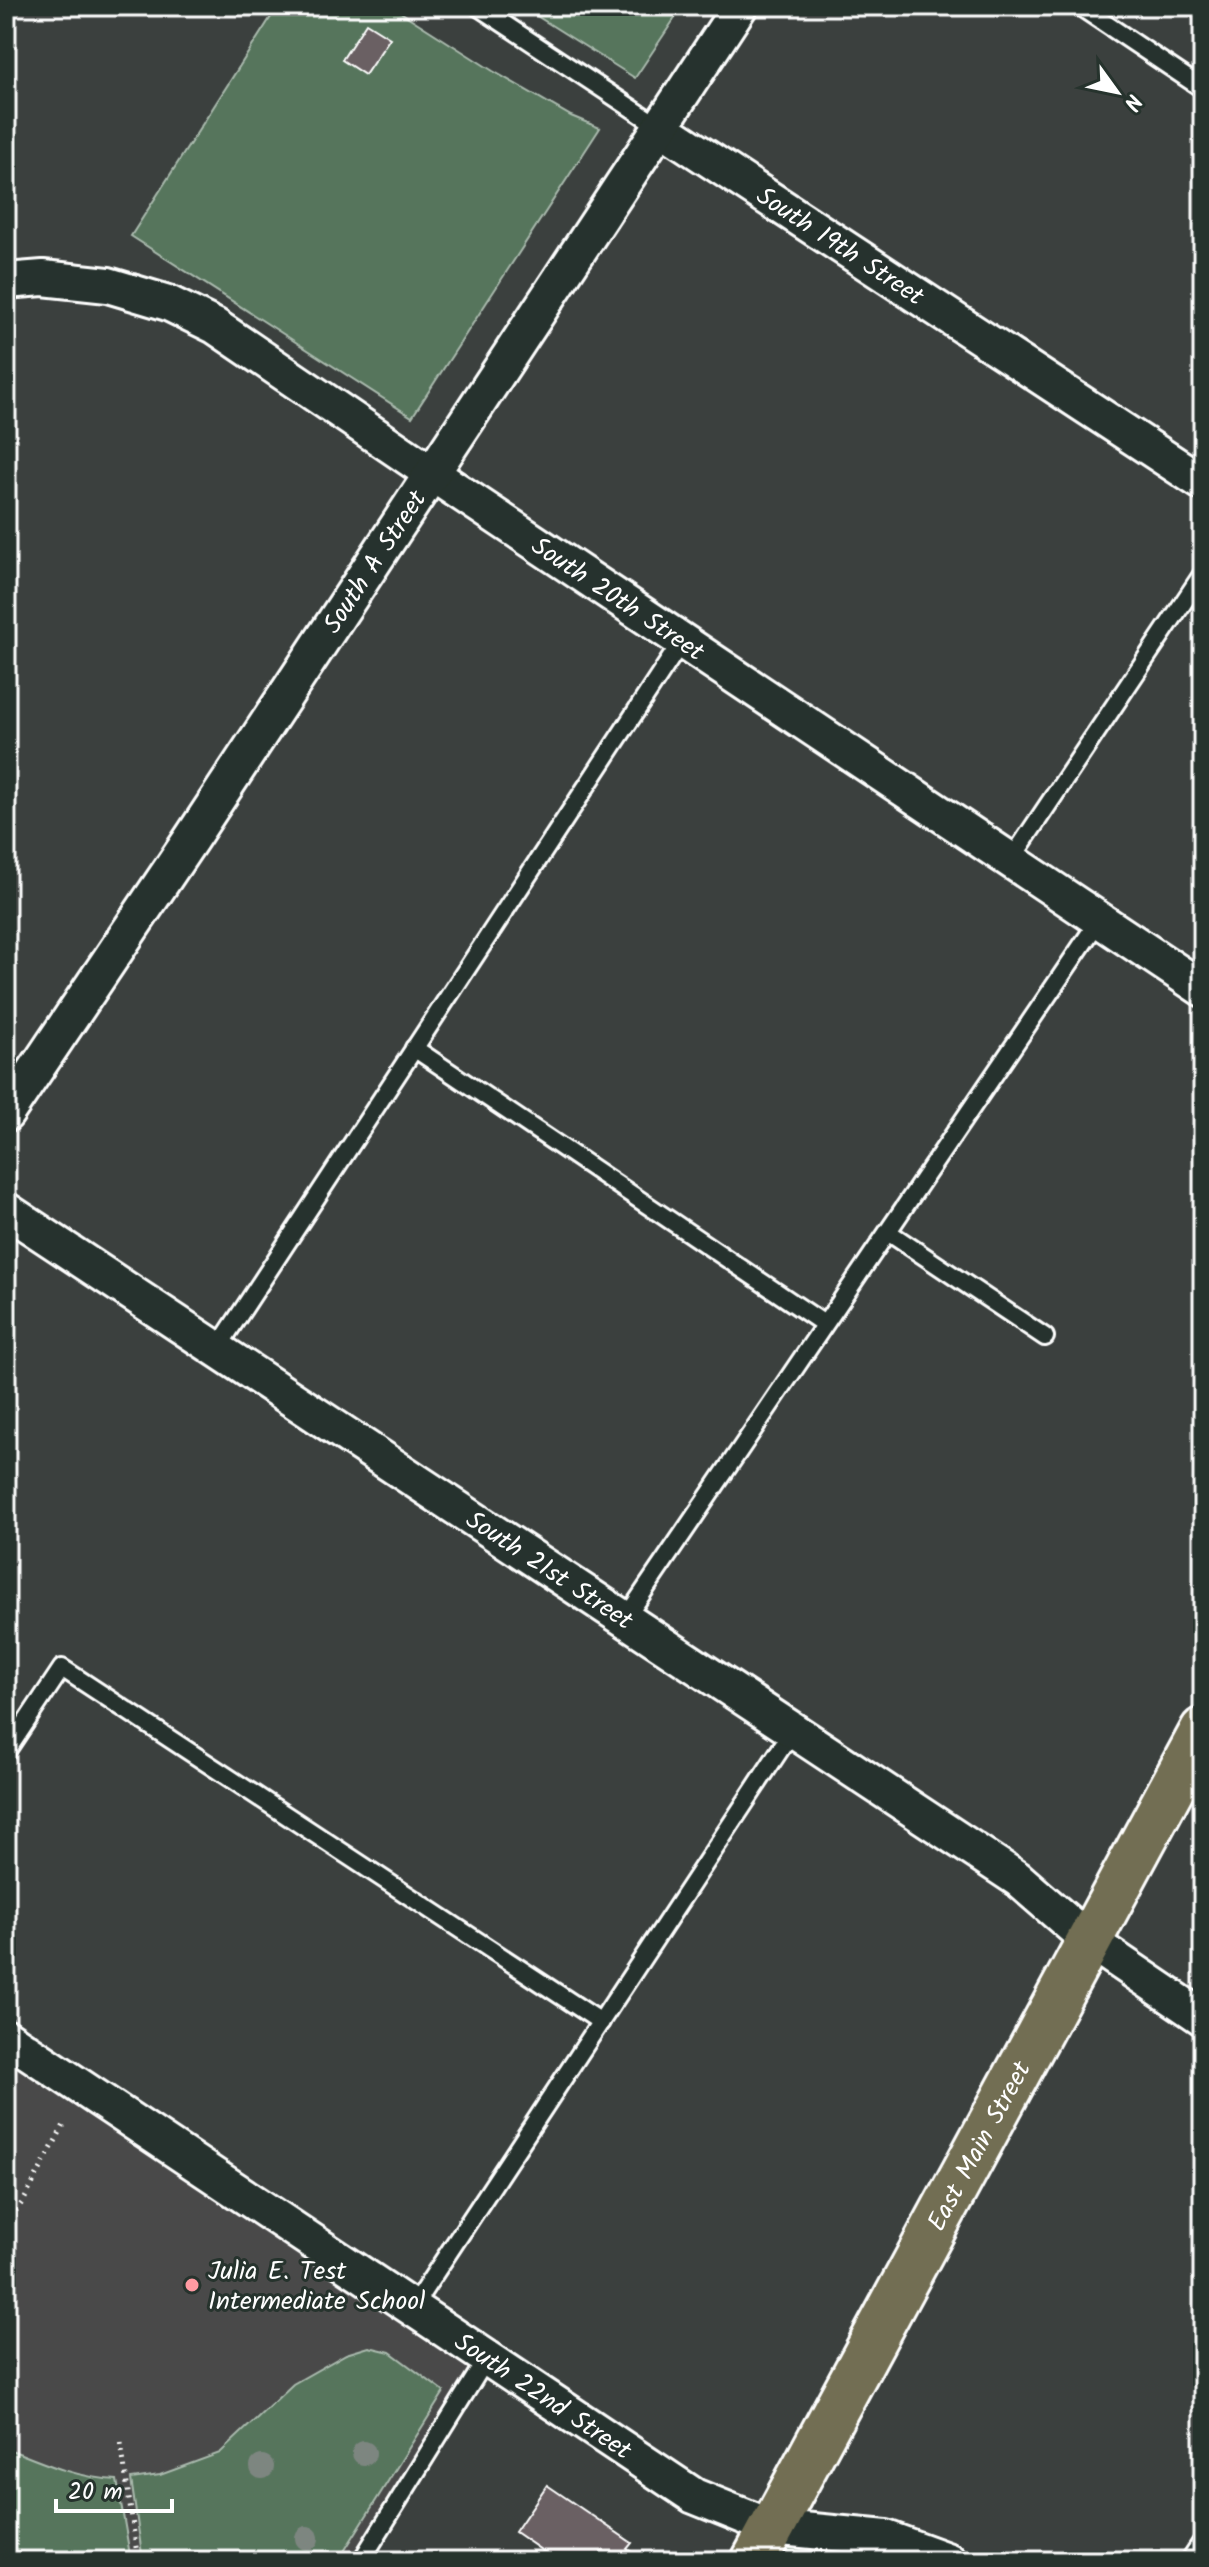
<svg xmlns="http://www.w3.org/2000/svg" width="1209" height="2567" viewBox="0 0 1209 2567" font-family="Kalam,sans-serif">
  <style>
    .built { fill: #494a49 }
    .green { fill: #56745c; stroke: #aabaae; stroke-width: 2 }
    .building { fill: #6b6064; stroke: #fff; stroke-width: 2 }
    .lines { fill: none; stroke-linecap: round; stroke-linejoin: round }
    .service-casing { stroke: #fff; stroke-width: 22 }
    .minor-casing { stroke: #fff; stroke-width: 40 }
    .primary-casing { stroke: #fff; stroke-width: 50 }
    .path { stroke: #fff; stroke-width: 5; stroke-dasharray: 2 6; stroke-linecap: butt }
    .service { stroke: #26332d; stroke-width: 16 }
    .minor { stroke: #26332d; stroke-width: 34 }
    .primary { stroke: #726e52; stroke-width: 44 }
    .tree { fill: #7d8680 }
    .poi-dot { fill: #ff9aa2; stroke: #26332d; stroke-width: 3 }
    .labels { text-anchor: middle; stroke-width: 6; stroke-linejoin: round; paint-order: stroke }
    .street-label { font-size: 26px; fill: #fff; stroke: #26332d }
    .poi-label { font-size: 26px; fill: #fff; stroke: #26332d; text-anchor: start }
  </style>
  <rect width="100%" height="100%" fill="#3b403e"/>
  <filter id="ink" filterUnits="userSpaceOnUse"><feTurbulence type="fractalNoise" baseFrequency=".0125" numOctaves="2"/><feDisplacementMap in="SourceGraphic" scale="16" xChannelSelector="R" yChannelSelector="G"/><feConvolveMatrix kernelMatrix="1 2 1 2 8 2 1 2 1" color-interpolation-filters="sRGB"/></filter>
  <g filter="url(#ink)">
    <path class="built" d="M6,2037l481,321 -126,203h-355z"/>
    <g class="green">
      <path d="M278,6h113l102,65 78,45 29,12 -188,289 -281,-181z"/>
      <path d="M521,6h162l-48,72z"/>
      <path d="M369,2347l21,5 54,40 -106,169h-195l-12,-82 29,-4 60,-22 73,-69 53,-30z"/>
      <path d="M6,2448c37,15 71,30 111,32l14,81h-116l-9,-6z"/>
      <path d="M771,2527l178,34h-195z"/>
    </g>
    <g class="building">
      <path d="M366,23l24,15 -25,37 -23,-15z"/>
      <path d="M547,2485l85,58 -5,6 15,10 -1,2h-89l2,-2 -39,-27z"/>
    </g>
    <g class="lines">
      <g class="service-casing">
        <g id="service">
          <path d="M477,6l183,121"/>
          <path d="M1079,6l124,83"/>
          <path d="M1011,860l192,-287"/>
          <path d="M414,1048l410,276"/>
          <path d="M888,1232l157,105"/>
          <path d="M217,1349l465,-708"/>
          <path d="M625,1619l474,-699"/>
          <path d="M6,1752l56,-84 539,354"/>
          <path d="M412,2308l381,-578"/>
          <path d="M361,2561l126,-203"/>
          <path d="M1189,2561l14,-21"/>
        </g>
      </g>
      <g class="minor-casing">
        <g id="minor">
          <path id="s1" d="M660,127l543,356"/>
          <path id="s2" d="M6,281l37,-3 65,7 60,18 47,23 216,147 772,516"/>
          <path id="s3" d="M6,1114l185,-275 549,-833"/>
          <path id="s4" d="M6,1210l1012,669 70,61 115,78"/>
          <path id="s5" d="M6,2037l688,459 77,31 115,11 63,23"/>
        </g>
      </g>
      <g class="primary-casing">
        <g id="primary">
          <path id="s6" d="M754,2561l449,-831"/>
        </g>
      </g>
      <g class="path">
        <path d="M6,2224l18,-24 42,-79"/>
        <path d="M121,2443l17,118"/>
      </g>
      <use href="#service" class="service"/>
      <use href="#minor" class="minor"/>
      <use href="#primary" class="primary"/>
    </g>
    <g class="tree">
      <circle cx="364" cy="2453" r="12"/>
      <circle cx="262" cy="2467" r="12"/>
      <circle cx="307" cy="2538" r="12"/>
    </g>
  </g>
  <circle class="poi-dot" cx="192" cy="2285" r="8"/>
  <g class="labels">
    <g class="street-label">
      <text dy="9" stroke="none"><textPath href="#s1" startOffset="216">South 19th Street</textPath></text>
      <text dy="9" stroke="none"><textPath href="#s3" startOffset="664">South A Street</textPath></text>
      <text dy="9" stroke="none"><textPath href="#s2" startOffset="704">South 20th Street</textPath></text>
      <text dy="9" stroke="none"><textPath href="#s4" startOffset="652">South 21st Street</textPath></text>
      <text dy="9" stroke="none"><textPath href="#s6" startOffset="472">East Main Street</textPath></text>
      <text dy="9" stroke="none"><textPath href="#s5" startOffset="646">South 22nd Street</textPath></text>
    </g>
    <g class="poi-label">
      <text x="208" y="2279">Julia E. Test<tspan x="208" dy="30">Intermediate School</tspan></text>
    </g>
  </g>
  <rect width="1209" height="2567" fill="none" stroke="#26332d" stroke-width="32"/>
  <rect x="16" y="16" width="1177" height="2535" fill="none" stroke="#fff" stroke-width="3" filter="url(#ink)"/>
  <g transform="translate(1117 92) rotate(123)" stroke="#26332d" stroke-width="6" paint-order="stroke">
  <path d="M0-6L14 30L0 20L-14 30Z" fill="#ffffff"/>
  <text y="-12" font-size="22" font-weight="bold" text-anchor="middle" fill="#ffffff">N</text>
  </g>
  <path d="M56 2499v12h116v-12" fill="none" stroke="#ffffff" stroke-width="4"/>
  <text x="68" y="2499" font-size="24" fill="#ffffff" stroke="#26332d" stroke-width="6" paint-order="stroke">20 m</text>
</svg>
